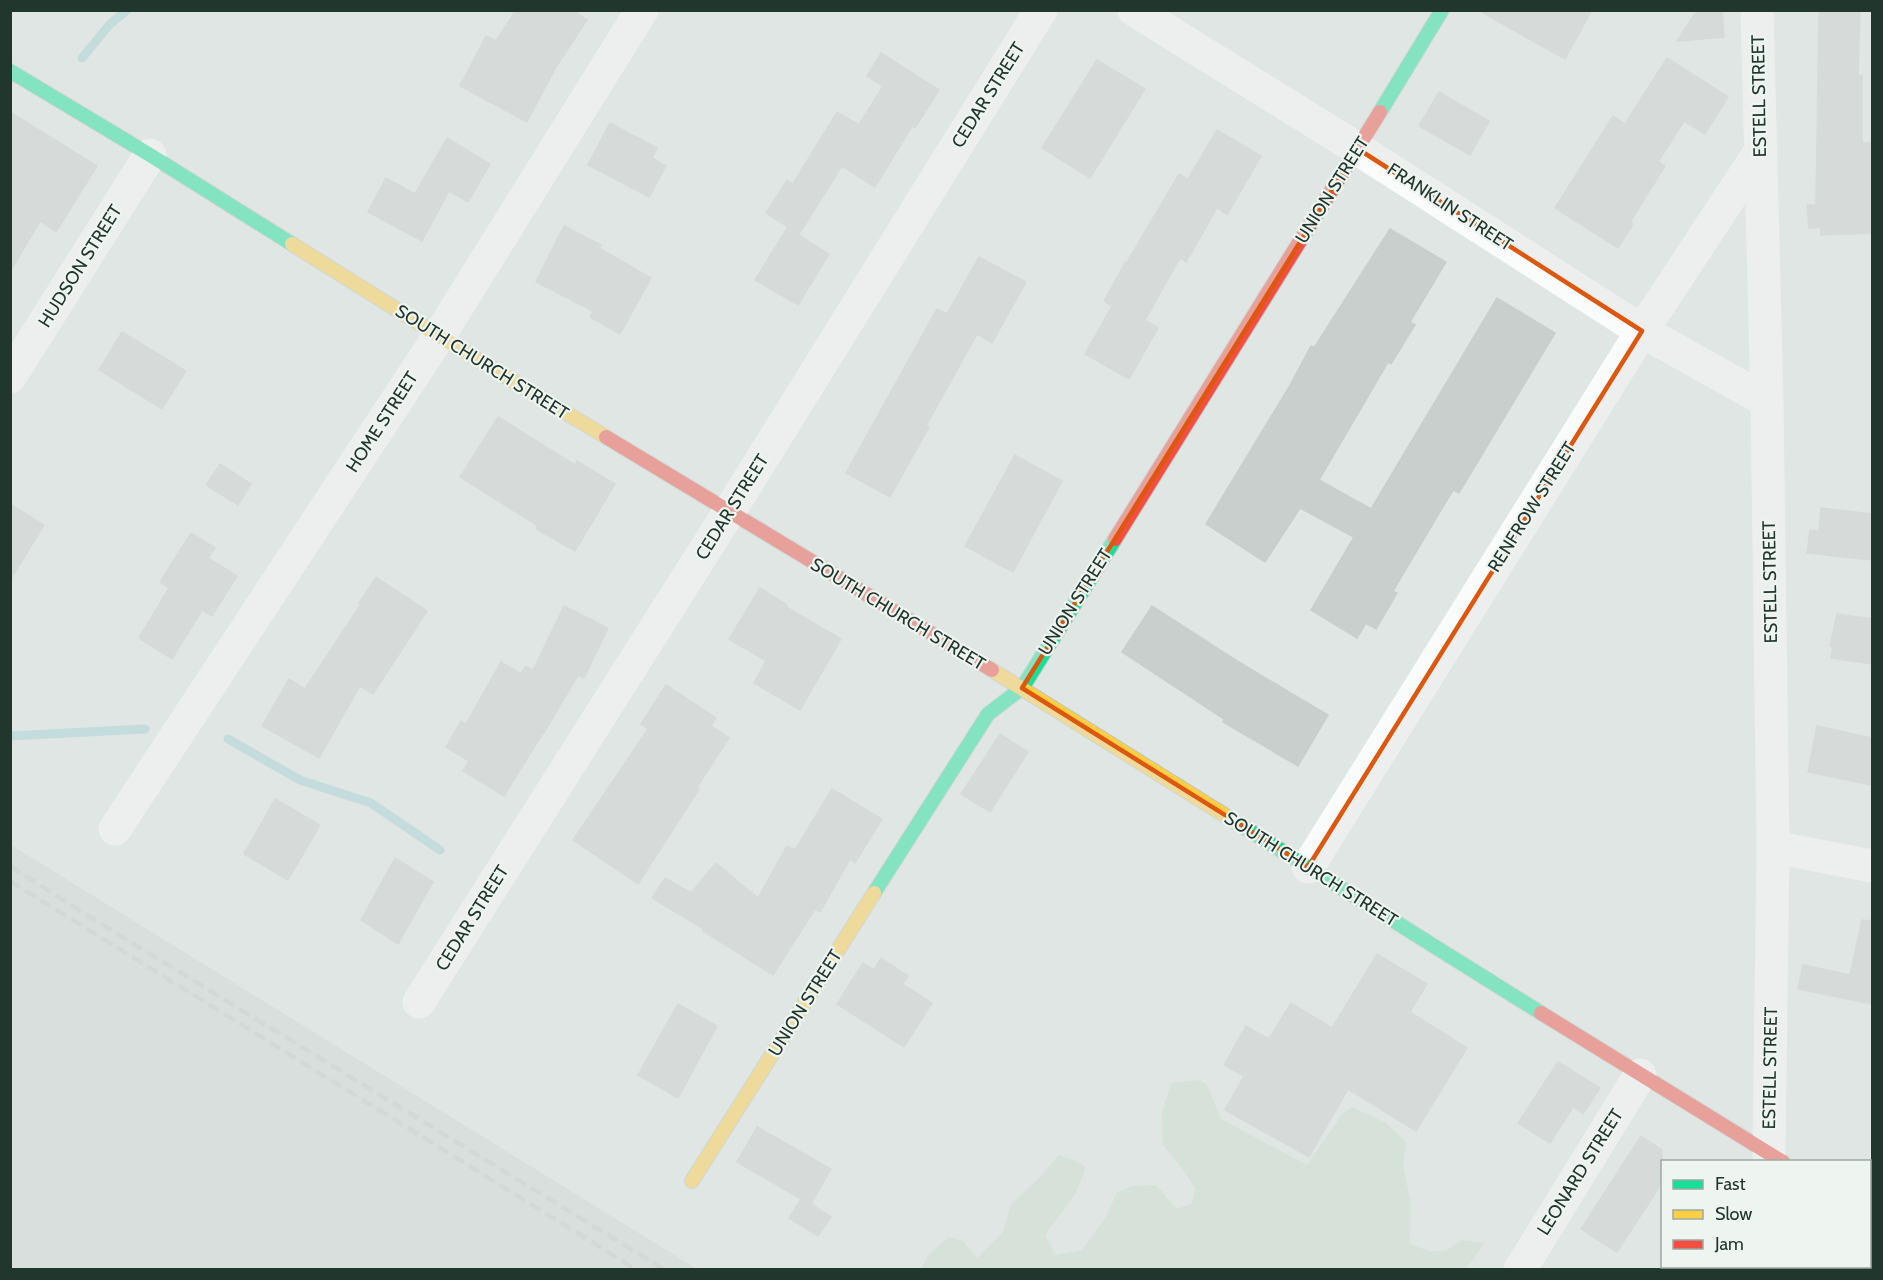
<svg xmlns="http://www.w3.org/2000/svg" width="1883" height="1280" viewBox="0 0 1883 1280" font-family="Cabin,sans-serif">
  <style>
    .built { fill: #ced7d2 }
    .green { fill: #cadecd }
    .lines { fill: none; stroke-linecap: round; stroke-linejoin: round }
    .stream { stroke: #a3d2d2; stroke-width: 9 }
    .building { fill: #c9cfcc; stroke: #c9cfcc; stroke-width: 1.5 }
    .fast-casing { stroke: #bdc5c1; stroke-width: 16 }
    .slow-casing { stroke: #bdc5c1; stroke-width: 16 }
    .jam-casing { stroke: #bdc5c1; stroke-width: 16 }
    .street { stroke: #fafbfb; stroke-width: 33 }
    .fast { stroke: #16e098; stroke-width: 14 }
    .slow { stroke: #ffcf43; stroke-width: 14 }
    .jam { stroke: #f24e42; stroke-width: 14 }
    .rail { stroke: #c5c9c7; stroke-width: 4.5; stroke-dasharray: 12 6; stroke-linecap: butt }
    .marked { fill: none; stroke: #de570e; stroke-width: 4.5; stroke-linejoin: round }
    .labels { text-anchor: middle; stroke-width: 4.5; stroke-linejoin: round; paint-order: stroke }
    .street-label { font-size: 18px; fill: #21362d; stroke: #eef5f0 }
  </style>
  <rect width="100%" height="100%" fill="#e0e6e3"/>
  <path class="built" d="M11,845l686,424h-686z"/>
  <path class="green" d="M1200,1080l7,5 14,34 86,46 35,-51 10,-7 34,16 20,19 -3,23 8,40 -1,39 19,7h16l17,-11 23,3 -20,27 -544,-1 8,-15 20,-17 14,4 14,17 26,-26 8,-28 28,-26 20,-23 12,4 15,8 -10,26 -31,42 11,20 26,-5 24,-33 11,-25 15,-6 24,-1 21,24 15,-6 3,-14 -11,-18 -21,-26 -1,-33 9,-29z"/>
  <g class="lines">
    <g class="stream">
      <path d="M82,58l28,-34 17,-14"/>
      <path d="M10,736l135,-7"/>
      <path d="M228,739l72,41 71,23 69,47"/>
    </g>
  </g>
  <g class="building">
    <path d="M516,10h56l15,10 -31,47 -29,55 -67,-36 26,-50 10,5z"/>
    <path d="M1478,10h114l-27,49z"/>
    <path d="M1697,10h25l2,27 -47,4z"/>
    <path d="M1819,10h41l-2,65h4v68h10v90l-51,2v-8l-12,1 -2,-23h9z"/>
    <path d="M881,53l58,37 -24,38 -3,-2 -37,61 -33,-21 -43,68 -33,-21 21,-33 6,4 44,-72 22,13 24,-39 -16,-10z"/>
    <path d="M1667,58l61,39 -23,37 -21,-13 -26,41 7,4 -35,56 3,2 -15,24 -63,-40 58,-92 12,8z"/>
    <path d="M1097,60l48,29 -55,89 -48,-30z"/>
    <path d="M1439,92l50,29 -19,34 -51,-29z"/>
    <path d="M10,112l87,54 -41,66 -16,-11 -30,51z"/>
    <path d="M610,123l47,25 -5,10 14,8 -17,31 -61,-32z"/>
    <path d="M1217,130l44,26 -34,59 -10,-7 -31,54 -6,-4 -35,62 13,8 -29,51 -44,-25 27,-48 -8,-5 21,-38 1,1 53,-90 9,5z"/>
    <path d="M447,138l43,26 -22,38 -19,-11 -27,50 -54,-29 18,-34 29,16z"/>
    <path d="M564,226l37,19 -2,3 52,30 -31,56 -30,-17 3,-6 -57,-29z"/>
    <path d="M787,228l42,26 -31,51 -43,-25z"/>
    <path d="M1390,229l56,33 -36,60 5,3 -24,39 -3,-2 -69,118 52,29 126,-211 58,35 -96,160 -6,-3 -60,101 4,2 -21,36 -10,-6 -9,15 -46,-28 43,-73 -54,-29 -35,54 -59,-38 83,-137 22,-41 3,2z"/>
    <path d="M979,257l47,25 -34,61 -15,-9 -51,92 3,1 -39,70 -44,-24 91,-164 10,5z"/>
    <path d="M122,332l64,39 -24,38 -63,-39z"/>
    <path d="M498,417l77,48 2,-4 38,23 -40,67 -39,-22 2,-3 -78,-49z"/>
    <path d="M1015,455l47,26 -49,91 -48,-26z"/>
    <path d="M220,464l31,20 -13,21 -32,-20z"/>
    <path d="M10,504l34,21 -34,55z"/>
    <path d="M1821,508l51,6v46l-65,-7 3,-23 9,1z"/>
    <path d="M191,533l24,15 -7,10 29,18 -25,40 -10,-6 -30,49 -33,-21 30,-50 -9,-6z"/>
    <path d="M376,577l51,34 -54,83 -13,-8 -41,72 -57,-32 27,-47 16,10 56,-85 -2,-1z"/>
    <path d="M760,588l27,17 -1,2 55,32 -41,71 -46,-27 12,-22 -37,-22z"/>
    <path d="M564,606l44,22 -24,50 -6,-3 -34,58h-1l-39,63 -41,-25 6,-10 -23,-14 15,-26 5,3 35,-62 20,12 5,-8 7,4z"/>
    <path d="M1152,606l85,55 91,54 -30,51 -75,-44 1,-3 -102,-67z"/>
    <path d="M1837,614l35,5v45l-41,-6 2,-11 -3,-1z"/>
    <path d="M666,685l50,33 -5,8 18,12 -32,49 2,2 -61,95 -65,-44 75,-111 -7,-5z"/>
    <path d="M1817,726l55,12v47l-64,-13z"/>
    <path d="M1000,734l28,18 -38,60 -29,-18z"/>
    <path d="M832,789l50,30 -27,44 -5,-4 -30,53 -5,-3 -42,66 -70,-44 1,-2 -52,-31 13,-20 26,15 25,-30 42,35 29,-52 8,4z"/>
    <path d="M275,799l45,26 -32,55 -44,-26z"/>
    <path d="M395,858l38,24 -35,62 -37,-24z"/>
    <path d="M1862,920l10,1v83l-74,-15 5,-24 47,10z"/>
    <path d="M1377,954l50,30 -17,28 57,36 -51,83 -68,-42 -39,68 -84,-47 19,-34 -20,-11 22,-39 23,13 22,-36 41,25z"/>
    <path d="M881,958l27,18 -6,8 30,19 -28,44 -67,-43 26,-41 11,7z"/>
    <path d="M678,1004l39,22 -39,72 -40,-23z"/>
    <path d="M1558,1062l42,26 -17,26 -10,-7 -23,36 -32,-20z"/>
    <path d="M757,1127l74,42 -20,35 20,13 -13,19 -29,-18 12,-19 -64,-37z"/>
    <path d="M1641,1136l21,14v33l-45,69 -36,-23z"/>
  </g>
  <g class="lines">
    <g class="fast-casing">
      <g id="fast">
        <path d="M10,71l140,84 142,89"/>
        <path d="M1380,112l62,-102"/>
        <path d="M1234,821l307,192"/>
        <path d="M874,893l114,-179 34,-26 93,-149"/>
      </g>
    </g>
    <g class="slow-casing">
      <g id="slow">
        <path d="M292,244l147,92 167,101"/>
        <path d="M992,670l242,151"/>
        <path d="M692,1181l182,-288"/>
        <path d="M1870,1214l2,1"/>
      </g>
    </g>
    <g class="jam-casing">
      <g id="jam">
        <path d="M606,437l386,233"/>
        <path d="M1115,539l265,-427"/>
        <path d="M1541,1013l242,149"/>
      </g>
    </g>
    <g class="street">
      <path d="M1134,10l224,139 284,182 125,70"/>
      <path d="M1757,10l10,391 6,446 -4,307"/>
      <path d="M10,377l140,-222"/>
      <path d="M115,829l324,-493 203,-326"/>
      <path d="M1773,847l99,19"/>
      <path d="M1308,867l334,-536 119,-181"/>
      <path d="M419,1002l310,-490 312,-502"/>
      <path d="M1520,1270l120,-195"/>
    </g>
    <use href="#fast" class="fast"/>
    <use href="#slow" class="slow"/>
    <use href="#jam" class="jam"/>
    <g class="rail">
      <path d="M10,866l75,48 580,356"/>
      <path d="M10,881l627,389"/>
    </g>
  </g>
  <path d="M0 0H1883V1280H0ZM1358,149l284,182 -334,536 -286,-179z" fill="#e0e6e3" fill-opacity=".55" fill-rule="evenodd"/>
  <path class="marked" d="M1358,149l284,182 -334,536 -286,-179z"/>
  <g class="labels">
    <g class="street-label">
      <text transform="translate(988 95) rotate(-58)" y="6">CEDAR STREET</text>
      <text transform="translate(1759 96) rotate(-91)" y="6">ESTELL STREET</text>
      <text transform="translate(1332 190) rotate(-58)" y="6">UNION STREET</text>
      <text transform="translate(1450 207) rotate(33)" y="6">FRANKLIN STREET</text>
      <text transform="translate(80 266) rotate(-58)" y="6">HUDSON STREET</text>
      <text transform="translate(482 362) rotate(32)" y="6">SOUTH CHURCH STREET</text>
      <text transform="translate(382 422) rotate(-57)" y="6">HOME STREET</text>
      <text transform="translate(732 507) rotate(-58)" y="6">CEDAR STREET</text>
      <text transform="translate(1532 507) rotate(-58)" y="6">RENFROW STREET</text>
      <text transform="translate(1770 582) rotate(-91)" y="6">ESTELL STREET</text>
      <text transform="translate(1075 602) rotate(-58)" y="6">UNION STREET</text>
      <text transform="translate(898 614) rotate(31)" y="6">SOUTH CHURCH STREET</text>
      <text transform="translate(1311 869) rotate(32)" y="6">SOUTH CHURCH STREET</text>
      <text transform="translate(472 918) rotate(-58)" y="6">CEDAR STREET</text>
      <text transform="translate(805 1003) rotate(-58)" y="6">UNION STREET</text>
      <text transform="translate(1770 1068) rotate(-89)" y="6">ESTELL STREET</text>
      <text transform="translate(1580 1172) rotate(-58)" y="6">LEONARD STREET</text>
    </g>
  </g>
  <rect width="1883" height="1280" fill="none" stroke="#21362d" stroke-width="24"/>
  <rect x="1661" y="1160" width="210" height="108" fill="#eef5f0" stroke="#9ca9a2" stroke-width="1.5"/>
  <rect x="1673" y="1180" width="30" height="9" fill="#16e098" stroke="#9ca9a2" stroke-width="1.5"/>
  <text x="1715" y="1190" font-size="18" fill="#21362d">Fast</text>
  <rect x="1673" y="1210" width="30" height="9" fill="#ffcf43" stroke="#9ca9a2" stroke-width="1.5"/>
  <text x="1715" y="1220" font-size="18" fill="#21362d">Slow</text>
  <rect x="1673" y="1240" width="30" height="9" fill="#f24e42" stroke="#9ca9a2" stroke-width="1.5"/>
  <text x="1715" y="1250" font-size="18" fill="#21362d">Jam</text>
</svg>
